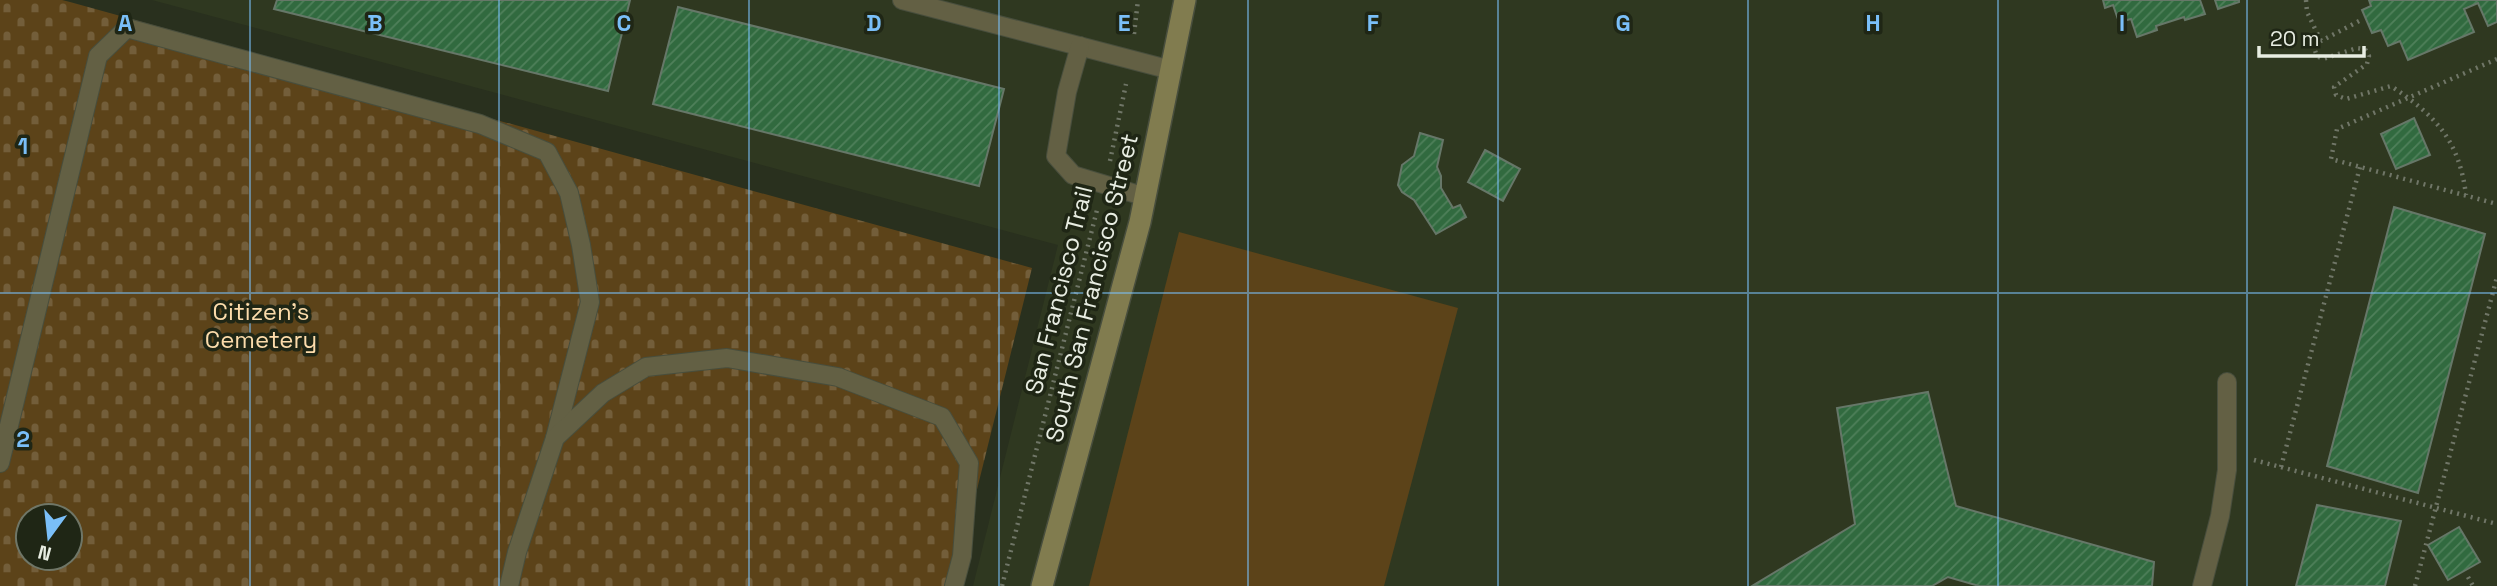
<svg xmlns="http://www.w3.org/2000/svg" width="2497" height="586" viewBox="0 0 2497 586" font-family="'Space Grotesk',sans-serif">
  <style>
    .built { fill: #2f3820 }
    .grass { fill: #5c4319 }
    .cemetery { fill: url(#cemetery-stones); fill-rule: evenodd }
    .building { fill: url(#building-hatch); stroke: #667768; stroke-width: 2 }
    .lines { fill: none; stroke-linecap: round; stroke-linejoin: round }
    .lane-casing { stroke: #484e3d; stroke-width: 20 }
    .secondary-casing { stroke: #484e3d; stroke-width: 24 }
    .path { stroke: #707667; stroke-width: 4.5; stroke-dasharray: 2 5; stroke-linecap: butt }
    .lane { stroke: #636044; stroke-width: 18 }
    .secondary { stroke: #817c4f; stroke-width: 21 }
    .grid { fill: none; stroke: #7abff8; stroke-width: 2; stroke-opacity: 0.55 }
    .labels { text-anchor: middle; stroke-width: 7; stroke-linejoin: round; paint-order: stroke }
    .street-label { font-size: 24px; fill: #e8ede2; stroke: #1f2615 }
    .park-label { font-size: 24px; fill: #fcdcab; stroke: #1f2615 }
    .grid-label { font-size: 23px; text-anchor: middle; font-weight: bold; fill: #7abff8; stroke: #1f2615; stroke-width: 7; stroke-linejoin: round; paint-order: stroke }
  </style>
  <defs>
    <pattern id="cemetery-stones" width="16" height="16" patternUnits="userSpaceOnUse" patternTransform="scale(1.75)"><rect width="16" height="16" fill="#5c4319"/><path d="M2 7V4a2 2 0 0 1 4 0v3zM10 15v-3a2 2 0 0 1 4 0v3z" fill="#735e3a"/></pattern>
    <pattern id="building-hatch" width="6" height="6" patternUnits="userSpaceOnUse" patternTransform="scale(1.75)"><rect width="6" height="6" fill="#316a3f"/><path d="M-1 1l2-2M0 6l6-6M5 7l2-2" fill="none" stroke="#4f805a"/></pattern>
  </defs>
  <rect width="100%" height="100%" fill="#29301e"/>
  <path class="built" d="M152,0h2345v586h-1524l85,-341z"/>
  <path class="grass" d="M1179,232l279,76 -74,278h-295z"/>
  <path class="cemetery" d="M0,0h62l8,2 962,266 -79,318h-953zM28,516h42v42h-42z"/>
  <g class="building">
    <path d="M277,0h353l-22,91 -334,-82z"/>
    <path d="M2103,0h97l5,14 -20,6 -1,-3 -28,9 1,4 -20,7 -6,-18 -12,3 -6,-17 -8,3z"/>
    <path d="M2215,0h24v2l-21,7z"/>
    <path d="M2369,0h128v22l-9,4 -10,-23 -14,6 10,23 -66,28 -8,-19 -12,5 -7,-16 -9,3 -10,-23 9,-4z"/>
    <path d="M678,7l326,82 -25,97 -326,-82z"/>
    <path d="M2414,118l16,37 -34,14 -15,-35z"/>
    <path d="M1420,133l23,7 -6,27 4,9v12l12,20 7,-3 6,12 -30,17 -22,-34 -12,-8 -4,-7 4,-20 12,-9z"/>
    <path d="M1485,150l35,19 -17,32 -35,-19z"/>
    <path d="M2394,207l91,27 -67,259 -91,-27z"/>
    <path d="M1928,392l28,114 198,56 -2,24h-173l-31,-9 -16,9h-180l103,-62 -18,-116z"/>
    <path d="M2317,505l84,16 -16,65h-89z"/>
    <path d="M2459,527l21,35 -32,18 -20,-35z"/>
  </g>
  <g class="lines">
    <g class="lane-casing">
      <g id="lane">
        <path d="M902,0l269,70"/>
        <path d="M1080,46l-13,46 -11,64 17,19 73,22"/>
        <path d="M0,463l98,-407 29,-28 353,96 67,28 22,41 12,52 9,57 -35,136"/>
        <path d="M509,586l8,-34 38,-114 48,-45 43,-26 81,-9 111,19 104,40 27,46 -7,93 -8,30"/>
        <path d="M2202,586l18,-70 7,-46v-88"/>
      </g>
    </g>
    <g class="secondary-casing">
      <path id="secondary" d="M1042,586l98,-364 45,-222"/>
    </g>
    <g class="path">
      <path d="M2306,0l1,12 14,29"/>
      <path d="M2359,21l-38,20 -7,7 3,8 6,3 34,-11 8,1 4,7 -2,8 -33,23 2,8 10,4 45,-13c45,30 68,54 75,109"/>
      <path d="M1134,34l4,-34"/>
      <path d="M2497,59l-160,70 -6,30 166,45"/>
      <path d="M1110,161l16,-77"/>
      <path d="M2254,460l243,64"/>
      <path d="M2281,467l79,-300"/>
      <path d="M2468,577l5,9"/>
      <path d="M1002,586l95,-376"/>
      <path d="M2415,586l82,-309"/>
    </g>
    <use href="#lane" class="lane"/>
    <use href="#secondary" class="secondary"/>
  </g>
  <path class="grid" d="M250,0v586M499,0v586M749,0v586M999,0v586M1248,0v586M1498,0v586M1748,0v586M1998,0v586M2247,0v586M0,293h2497"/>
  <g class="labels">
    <g class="street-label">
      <text transform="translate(1092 288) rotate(-76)" y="8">South San Francisco Street</text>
      <text transform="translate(1059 290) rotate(-76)" y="8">San Francisco Trail</text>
    </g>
    <g class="park-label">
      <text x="261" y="320">Citizen's<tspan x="261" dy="28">Cemetery</tspan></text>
    </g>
  </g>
  <g class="grid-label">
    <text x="125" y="31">A</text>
    <text x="375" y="31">B</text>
    <text x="624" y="31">C</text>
    <text x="874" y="31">D</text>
    <text x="1124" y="31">E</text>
    <text x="1373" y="31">F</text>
    <text x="1623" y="31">G</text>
    <text x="1873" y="31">H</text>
    <text x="2122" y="31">I</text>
    <text x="23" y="154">1</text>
    <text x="23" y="447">2</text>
  </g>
  <g transform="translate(49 537) rotate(195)"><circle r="33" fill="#1f2615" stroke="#6f7667" stroke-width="2"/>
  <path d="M0-5L12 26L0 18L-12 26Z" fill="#7abff8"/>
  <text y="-10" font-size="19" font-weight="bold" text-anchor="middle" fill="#e8ede2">N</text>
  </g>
  <path d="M2259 46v10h105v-10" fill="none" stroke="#e8ede2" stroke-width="3.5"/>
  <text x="2270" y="46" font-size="21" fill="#e8ede2" stroke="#1f2615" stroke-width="5" paint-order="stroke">20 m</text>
</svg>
